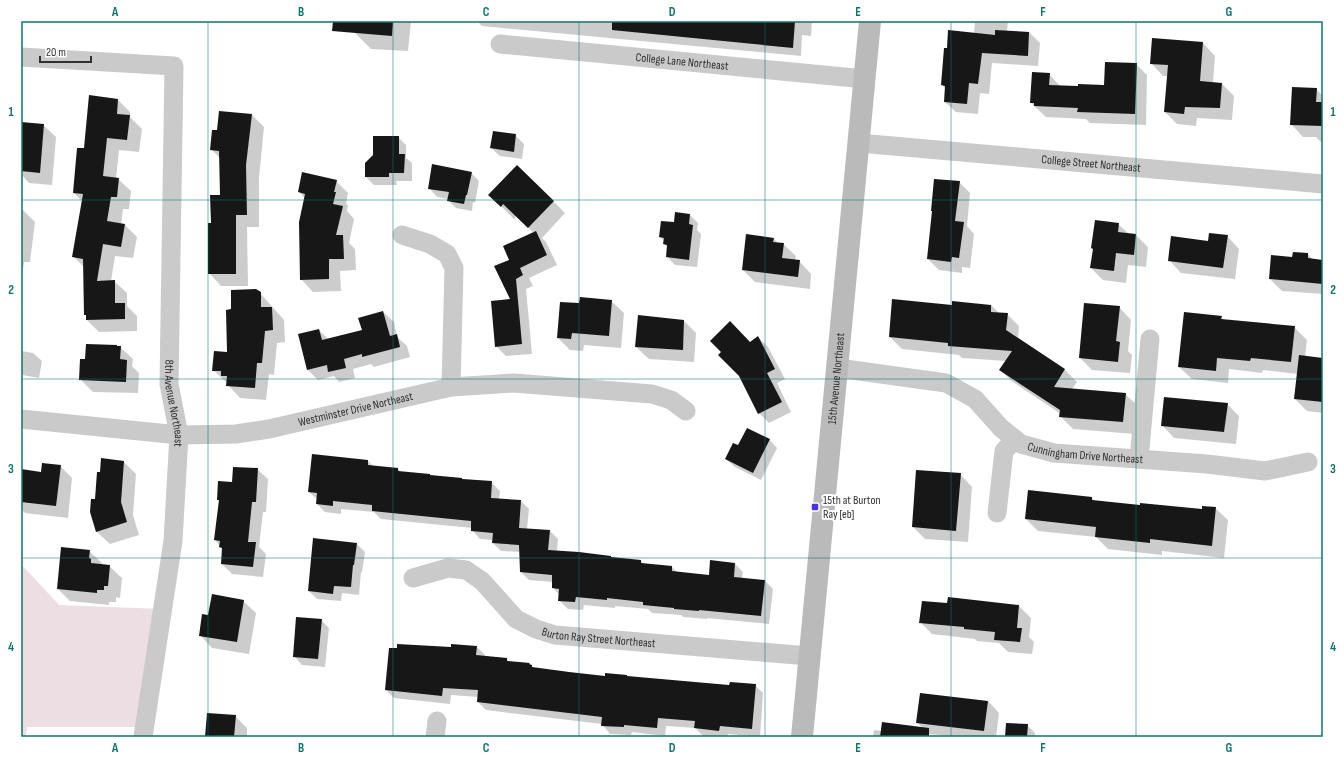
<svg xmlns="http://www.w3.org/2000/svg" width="1344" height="758" viewBox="0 0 1344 758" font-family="'Sofia Sans Condensed',sans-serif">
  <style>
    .green { fill: #eddee4 }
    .shadow { fill: #0003 }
    .building { fill: #171717 }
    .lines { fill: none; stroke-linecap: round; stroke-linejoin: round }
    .street { stroke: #cacaca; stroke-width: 19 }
    .secondary { stroke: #bababa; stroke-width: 22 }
    .grid { fill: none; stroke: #0f766e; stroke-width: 1; stroke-opacity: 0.55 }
    .poi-dot { fill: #4532e8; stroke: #fff; stroke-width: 1.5 }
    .labels { text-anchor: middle; stroke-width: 4; stroke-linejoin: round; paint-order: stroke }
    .street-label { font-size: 12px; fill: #303030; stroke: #fff }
    .poi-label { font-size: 12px; fill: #303030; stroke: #fff; text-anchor: start }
    .neatline { fill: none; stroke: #0f766e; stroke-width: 1.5 }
    .grid-label { font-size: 13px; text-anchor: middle; font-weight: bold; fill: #0f766e }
  </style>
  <rect width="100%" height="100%" fill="#fff"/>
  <path class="green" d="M21,564l38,41 103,4 -17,118h-118l-1,10h-5z"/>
  <g class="shadow">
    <path d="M322,21h89l-3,30 -37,-2 -16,-16v-9z"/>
    <path d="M477,21h335l-1,15 -9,-1 -1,21 -319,-30z"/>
    <path d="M975,21h33l-1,10 22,1 11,11 -2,23 -46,-3 -3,31 -9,-1 -2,21 -22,-2 -11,-10 1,-13 -4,-4 6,-36 26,-15z"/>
    <path d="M1203,43l12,13 -2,27 9,1 12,12 -2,24 -35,-2 -1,8 -19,-2 -12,-12 3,-36h-5l-12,-13z"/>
    <path d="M1136,64l11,11 -1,50 -56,-2 -4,-4 -40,-2 -15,-14 18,-29 11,12 19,1 26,-1z"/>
    <path d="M1316,89l7,7v48l-7,-7h-13l-12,-13z"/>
    <path d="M118,100l12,12v5l12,12 -3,23 -20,-2 -3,29h2l13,12 -2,18h-6l-2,16h4l12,12 -4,21 -18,-2 -4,25h3l13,12v13l10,10v15l-38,1 -12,-12 -3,-53 -10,-10 9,-55 -9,-9 10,-44z"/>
    <path d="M252,115l12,12 -5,51v49h-12l1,59h-27l-12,-13 3,-49 9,-28 -1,-38 -9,-9z"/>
    <path d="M21,123l22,2 13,12 -4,48 -23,-2 -8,-9z"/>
    <path d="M515,135l9,9 -2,15 -22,-3 -9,-8z"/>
    <path d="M398,137l8,8v13l6,5v18h-16l1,4h-23l-8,-8z"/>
    <path d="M471,173l8,8 -4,22 -2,-1 -1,9 -16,-3 -8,-8v-1l-11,-2 -8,-9z"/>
    <path d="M336,181l12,12 -2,11 2,1 -1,6 7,8 -5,24 6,6 1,21 -16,1 1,20 -28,1 -12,-13 4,-81 -6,-6z"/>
    <path d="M959,182l11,11 -3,33 7,8 -4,34 -8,-1v6l-23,-3 -11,-11z"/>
    <path d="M490,195l63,6 12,12 -23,25 4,4 11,23 -28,13 4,8 -7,3 6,65 -26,2 -10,-10 16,-46 -2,-40 24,-27 -18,-17 -2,3z"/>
    <path d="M21,210h2l12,12 -5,40h-6l-3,21z"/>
    <path d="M690,215l8,8 -1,7 4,4 -4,33 -22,-2 -8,-8 1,-10 -4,-3v-3l-4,-4 15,-14z"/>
    <path d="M1118,224l11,10 7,1 12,12 -2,20 -18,-2 -2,18 -23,-3 -12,-12 3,-18 -2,-2z"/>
    <path d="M1227,236l12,13 -4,30 -54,-6 -12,-13 40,-18z"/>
    <path d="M773,238l5,5 5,1 13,12 -1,5h4l12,13 -1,15 -55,-7 -12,-12z"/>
    <path d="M1308,254l5,6 10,1v33l-41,-3 -12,-12 23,-21z"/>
    <path d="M260,293l24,27 1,22 -8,1 -3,32 -5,-1 -3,26 -26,-2 -12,-13v-2l-2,-1 -13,-12 15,-17 4,-43z"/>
    <path d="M611,301l13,12 -3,35 -37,-3 -1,6 -13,-1 -12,-12 22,-34z"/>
    <path d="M991,305l8,8 8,1 12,12 -1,13 47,31 12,12 -5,7 53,5 13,12 -3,28 -62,-5 -13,-13 1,-2 -48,-32 -13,-12 6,-9 -44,-3 -3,-3 -57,-6 -12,-12 63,-31z"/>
    <path d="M1119,307l12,13 -3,31 4,4 -2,18 -38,-3 -12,-12z"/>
    <path d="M383,312l11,10 3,15 10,9 3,11 -36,10 -3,-3 -18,5 2,9 -16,4 -5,-6 -16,4 -10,-10 11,-40 10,10 34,-9z"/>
    <path d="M1221,317l3,3 70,7 13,13 -2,17 18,2v54l-16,-2 -12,-12 3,-25 -35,-4 -1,3 -33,-4 -1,14 -36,-4 -13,-12z"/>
    <path d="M684,321l12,12 -2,29 -45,-3 -13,-12z"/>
    <path d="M758,337l10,10 17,32 -8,4 14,29 -22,11 -10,-10 -20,-38 -16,-23 27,-8z"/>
    <path d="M117,346l3,1 13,12 -1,7 7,7 -1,20 -45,-1 -13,-13 6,-19z"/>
    <path d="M21,351l12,2 9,8 -3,17 -17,-3 -1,6z"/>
    <path d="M1227,404l12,12 -3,28 -62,-6 -12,-13z"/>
    <path d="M769,439l8,9 -16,32 -26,-13 -9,-8 13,-12z"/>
    <path d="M368,461l6,6 24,2 3,3 90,10 9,9 -1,9 22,1 8,8 -2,20 23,2 8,8 -1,12 84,10 3,3 28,3 6,6 31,3 26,-12 8,8 -1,6 23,3 8,8 -4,35 -62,-6v1l-24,-2 -2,-2 -29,-2 -4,-4 -33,-3v2l-31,-3 -1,5 -15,-1 -9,-9 1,-5 -7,-7v-6l-24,-2 -8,-8v-20l-20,-1 -8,-8v-3l-13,-1 -8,-9v-2l-91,-9 -7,-7 -33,-3v5l-16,-2 -8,-8 1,-4 -9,-8z"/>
    <path d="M124,462l12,12 -3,41 6,20 -29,9 -13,-12 -6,-20 5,-12z"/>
    <path d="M60,466l12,12 -4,40 -43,-5 -4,-4v-39l20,3z"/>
    <path d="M257,469l11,10 -2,33h-3l-4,35 7,7 -3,23 -31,-3 -10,-10 1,-14 -8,-10 4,-39 -1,-1 15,-17z"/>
    <path d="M960,474l12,13 -4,55 -43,-3 -12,-12z"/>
    <path d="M1092,498l4,4 107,8 12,-2 13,12 -4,38 -62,-7v4l-54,-6 -12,-12 -58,-6 -12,-12z"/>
    <path d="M356,543l9,9 -3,20h-1l-2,23 -17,-2 -1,8 -24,-2 -8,-8z"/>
    <path d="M89,551l13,12 -1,2 8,1 13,12 -2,20 -4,-1v5h-7v3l-39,-4 -12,-12z"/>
    <path d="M243,601l13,12 -7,41 -37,-6 -12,-13 8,-19z"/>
    <path d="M948,604l71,2 12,12 -2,19 5,5 -2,12 -24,-2 -9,-9 -22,-2 -2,-2 -43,-5 -12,-12z"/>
    <path d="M321,620l8,8 -4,39 -23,-2 -8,-9z"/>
    <path d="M477,647l8,8v2l22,2 2,3 20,2 5,4 72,9 21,-1 1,1 102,9 25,-1 8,8 -3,44 -32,-3 -1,3 -24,-1 -8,-8 -29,-2 -1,10 -33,-4 -1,3 -21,-1 -8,-10 -116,-14 -8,-8v-5l-27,-2 -1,9 -56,-6 -8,-8 4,-41z"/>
    <path d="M988,701l11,12 -3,24h-41l-27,-3 -11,-12z"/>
    <path d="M235,716l12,12v9h-41z"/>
    <path d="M1027,725l8,8v4h-29z"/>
    <path d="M874,730l8,1 37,6h-46z"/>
  </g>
  <g class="building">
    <path d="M333,21h60l-1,15 -60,-5z"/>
    <path d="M612,21h183l-2,27 -181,-18z"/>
    <path d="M948,30l47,5v-5l34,2 -1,24 -46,-3 -4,31 -9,-1 -2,21 -23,-2 1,-16 -4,-1 3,-37h3z"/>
    <path d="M1152,38l51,4 -3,39 22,2 -2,25 -35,-1 -1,7 -20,-2 4,-47 -18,-1z"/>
    <path d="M1105,62l32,1 -2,51 -58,-2 1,-4 -44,-2v-3h-4l2,-31 18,1 -1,12 29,1v-2l26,1z"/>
    <path d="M1292,87l25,1 -1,14h7v24l-33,-1z"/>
    <path d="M89,95l29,4 -1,15 13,1 -3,25 -20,-2 -4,38 16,2 -2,19h-6l-4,24 18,3 -4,23 -18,-3 -6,37 18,-1v23h10v16l-39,1v-5h-2l-1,-56 -11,-2 11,-63 -10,-1 4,-45h7z"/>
    <path d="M219,111l33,3 -6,51 1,50h-11v59h-28v-51h3l-1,-28h10l-1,-44 -9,-1 2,-20h5z"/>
    <path d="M21,122l23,2 -4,49 -19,-2z"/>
    <path d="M493,131l23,3 -2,18 -24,-4z"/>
    <path d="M373,136h26v18h6l-1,19h-15v4h-24v-14l8,-8z"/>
    <path d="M432,164l40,8 -5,23h-1l-2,9 -17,-3 2,-9 -21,-3z"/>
    <path d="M517,165l37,36 -26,27 -25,-24 -2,3 -13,-12z"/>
    <path d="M302,172l35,8 -3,12h2l-3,12 10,2 -7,29h7l1,24h-15v20l-29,1 -1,-58 6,-28 -7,-2z"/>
    <path d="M934,179l26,2 -5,40 9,1 -5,36 -7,-1 -1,5 -24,-3 5,-48h-1z"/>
    <path d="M675,212l15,2 -1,10 4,1 -4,35 -23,-3 1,-12 -4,-1 1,-6 -5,-1 2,-16 13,1z"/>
    <path d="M1095,220l24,3 -1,9 18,2 -2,21 -18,-2 -2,18 -24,-3 3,-19 -2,-1z"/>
    <path d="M536,231l11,24 -27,13 3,7 -7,4 6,65 -27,3 -4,-46 19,-2 -16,-33 15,-6 -6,-14z"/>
    <path d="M1209,233l19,2 -5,33 -55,-7 3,-25 37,5z"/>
    <path d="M746,234l28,4 -1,4 11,1 -2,15 18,2 -2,17 -56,-7z"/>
    <path d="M1293,252l15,1v5l15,2v24l-54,-5 2,-24 21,2z"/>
    <path d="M256,289l5,3v15h11l1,23 -8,1 -3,32h-5l-2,25 -29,-2 1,-10h-6v-5h-9l2,-20 13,1 -1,-42 5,-1v-19z"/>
    <path d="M580,297l32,3 -3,36 -37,-3 -1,6 -14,-1 3,-36 19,1z"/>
    <path d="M892,299l60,6v-4l39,4v7l17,1 -2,17 59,39 -11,18 72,6 -3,29 -64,-5 1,-7 -61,-40 13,-19 -64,-5v-3l-59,-6z"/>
    <path d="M1084,303l36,3 -4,35 4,1 -2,20 -39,-4z"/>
    <path d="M383,311l7,25 7,-2 3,13 -38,10v-3l-18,5 2,9 -18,4 -1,-7 -20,5 -9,-36 21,-5 3,11 40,-10 -4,-12z"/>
    <path d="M1184,312l38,4 -1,3 74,7 -4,36 -40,-4 -1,3 -33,-3 -1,13 -38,-4z"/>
    <path d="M638,315l46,5 -1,30 -48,-3z"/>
    <path d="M730,321l20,21 8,-6 17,33 -8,4 15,29 -24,12 -19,-38 -21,-21 3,-3 -11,-11z"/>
    <path d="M86,344l31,1v1h4l-1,13 7,1 -1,22 -47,-2 1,-21h5z"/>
    <path d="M1299,355l24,3v44l-29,-3z"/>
    <path d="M1164,397l64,6 -4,29 -63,-6z"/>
    <path d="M747,428l23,11 -17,34 -28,-14 8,-16 5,2z"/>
    <path d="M312,454l56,6v5l30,3v3l32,3v1l32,3v1l30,2 -1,17 30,2 -2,28 31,2 -2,20 31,2 32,4v1l30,3v3l31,3v5l37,4 1,-15 25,3 -1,14 31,3 -4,36 -62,-6v1l-25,-2v-1l-31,-3v-3l-36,-4v2l-31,-3 -1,5 -17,-1 1,-12 -7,-1v-13l-32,-3 -1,-27 -27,-2 1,-10 -22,-2v-10l-99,-10v-6l-39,-4v5l-17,-2 1,-11 -9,-1z"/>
    <path d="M101,458l23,3 -3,41 6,20 -31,10 -6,-20 1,-13h4l2,-27h3z"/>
    <path d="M42,463l19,2 -5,41 -35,-4v-33l20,3z"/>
    <path d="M233,467l25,1 -2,34h-4l-4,40h8l-3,25 -32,-3 1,-16 -3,-1 1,-6 -6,-1 5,-40h-2l1,-19 14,1z"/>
    <path d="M916,470l45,3 -5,58 -44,-4z"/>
    <path d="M1028,490l64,7v3l48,5v-2l62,6v-3l14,1 -4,39 -62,-7v4l-55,-6 1,-10 -71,-8z"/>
    <path d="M313,538l44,5 -3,22h-1l-2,22 -17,-1 -1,8 -25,-3z"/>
    <path d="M61,547l29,3 -1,8 2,1v4l19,2 -2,21h-4v4h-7v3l-40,-4z"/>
    <path d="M212,594l32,6 -7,42 -38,-6 3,-22 6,1z"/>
    <path d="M948,597l71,8 -2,23h5l-2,14 -26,-2 1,-8 -31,-3v-2l-45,-4 3,-22 25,2z"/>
    <path d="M296,617l26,2 -4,40 -25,-2z"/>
    <path d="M397,644l54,3v-3l26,2 -1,9 31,3v3l23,2 -1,1 3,1v2l37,5 36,4v-3l22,2v1l102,9 1,-3 26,2 -4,45 -32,-3 -1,5 -25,-3 1,-7 -37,-3 -1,10 -33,-3v2l-23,-1 1,-9 -125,-15 1,-12 -35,-2 -1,8 -57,-6 4,-42h8z"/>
    <path d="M920,693l68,8 -4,30 -68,-8z"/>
    <path d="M207,713l29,2 -2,22h-29z"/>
    <path d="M882,722l47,6v9h-49z"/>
    <path d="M1006,723l22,1 -1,13h-22z"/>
  </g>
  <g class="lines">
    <g class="street">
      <path id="s1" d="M500,44l365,35"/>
      <path id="s2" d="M21,57l153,9 -5,318 10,51 -6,106 -30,196"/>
      <path id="s3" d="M859,143l464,41"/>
      <path d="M402,235l28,9 17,10 7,14 -3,119"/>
      <path id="s4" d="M838,368l108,15 29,16 26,29 20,16 33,9 153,11 58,7 43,-9"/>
      <path id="s5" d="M21,419l158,16 57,-1 33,-5 182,-42 63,-4 138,11 19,6 15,11"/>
      <path d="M1139,459l11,-120"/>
      <path d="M997,513l7,-62 11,-12"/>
      <path id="s6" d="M413,578l35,-10 18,2 16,11 34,38 20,10 19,6 254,21"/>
      <path d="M435,737l2,-16"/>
    </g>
    <path class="secondary" id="s7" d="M802,737l68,-716"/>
  </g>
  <path class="grid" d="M208,21v716M393,21v716M579,21v716M765,21v716M951,21v716M1136,21v716M21,200h1302M21,379h1302M21,558h1302"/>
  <rect class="poi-dot" x="811" y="503" width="8" height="8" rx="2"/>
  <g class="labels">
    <g class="street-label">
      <text dy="4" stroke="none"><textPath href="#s1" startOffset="183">College Lane Northeast</textPath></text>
      <text dy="4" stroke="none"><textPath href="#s3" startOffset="233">College Street Northeast</textPath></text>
      <text dy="4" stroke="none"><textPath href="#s7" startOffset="360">15th Avenue Northeast</textPath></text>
      <text dy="4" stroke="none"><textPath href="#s2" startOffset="491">8th Avenue Northeast</textPath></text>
      <text dy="4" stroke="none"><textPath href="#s5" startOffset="338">Westminster Drive Northeast</textPath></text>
      <text dy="4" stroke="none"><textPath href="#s4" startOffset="272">Cunningham Drive Northeast</textPath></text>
      <text dy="4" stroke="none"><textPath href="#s6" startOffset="211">Burton Ray Street Northeast</textPath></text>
    </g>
    <g class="poi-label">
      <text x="823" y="504">15th at Burton<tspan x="823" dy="14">Ray [eb]</tspan></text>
    </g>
  </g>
  <rect width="1344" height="758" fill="none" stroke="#ffffff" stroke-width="44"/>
  <path d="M40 56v6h51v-6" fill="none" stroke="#303030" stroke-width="2"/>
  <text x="46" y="56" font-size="12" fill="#303030" stroke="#ffffff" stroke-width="3" paint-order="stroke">20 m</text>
  <rect x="22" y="22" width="1300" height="714" class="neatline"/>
  <g class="grid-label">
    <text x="115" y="16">A</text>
    <text x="301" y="16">B</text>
    <text x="486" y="16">C</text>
    <text x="672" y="16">D</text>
    <text x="858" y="16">E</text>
    <text x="1043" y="16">F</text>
    <text x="1229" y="16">G</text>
    <text x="11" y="116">1</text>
    <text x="1333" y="116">1</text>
    <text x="11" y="294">2</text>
    <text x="1333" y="294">2</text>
    <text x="11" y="473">3</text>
    <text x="1333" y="473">3</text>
    <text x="11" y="651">4</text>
    <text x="1333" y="651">4</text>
    <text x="115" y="752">A</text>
    <text x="301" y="752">B</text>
    <text x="486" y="752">C</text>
    <text x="672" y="752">D</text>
    <text x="858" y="752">E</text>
    <text x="1043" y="752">F</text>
    <text x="1229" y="752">G</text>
  </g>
</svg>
